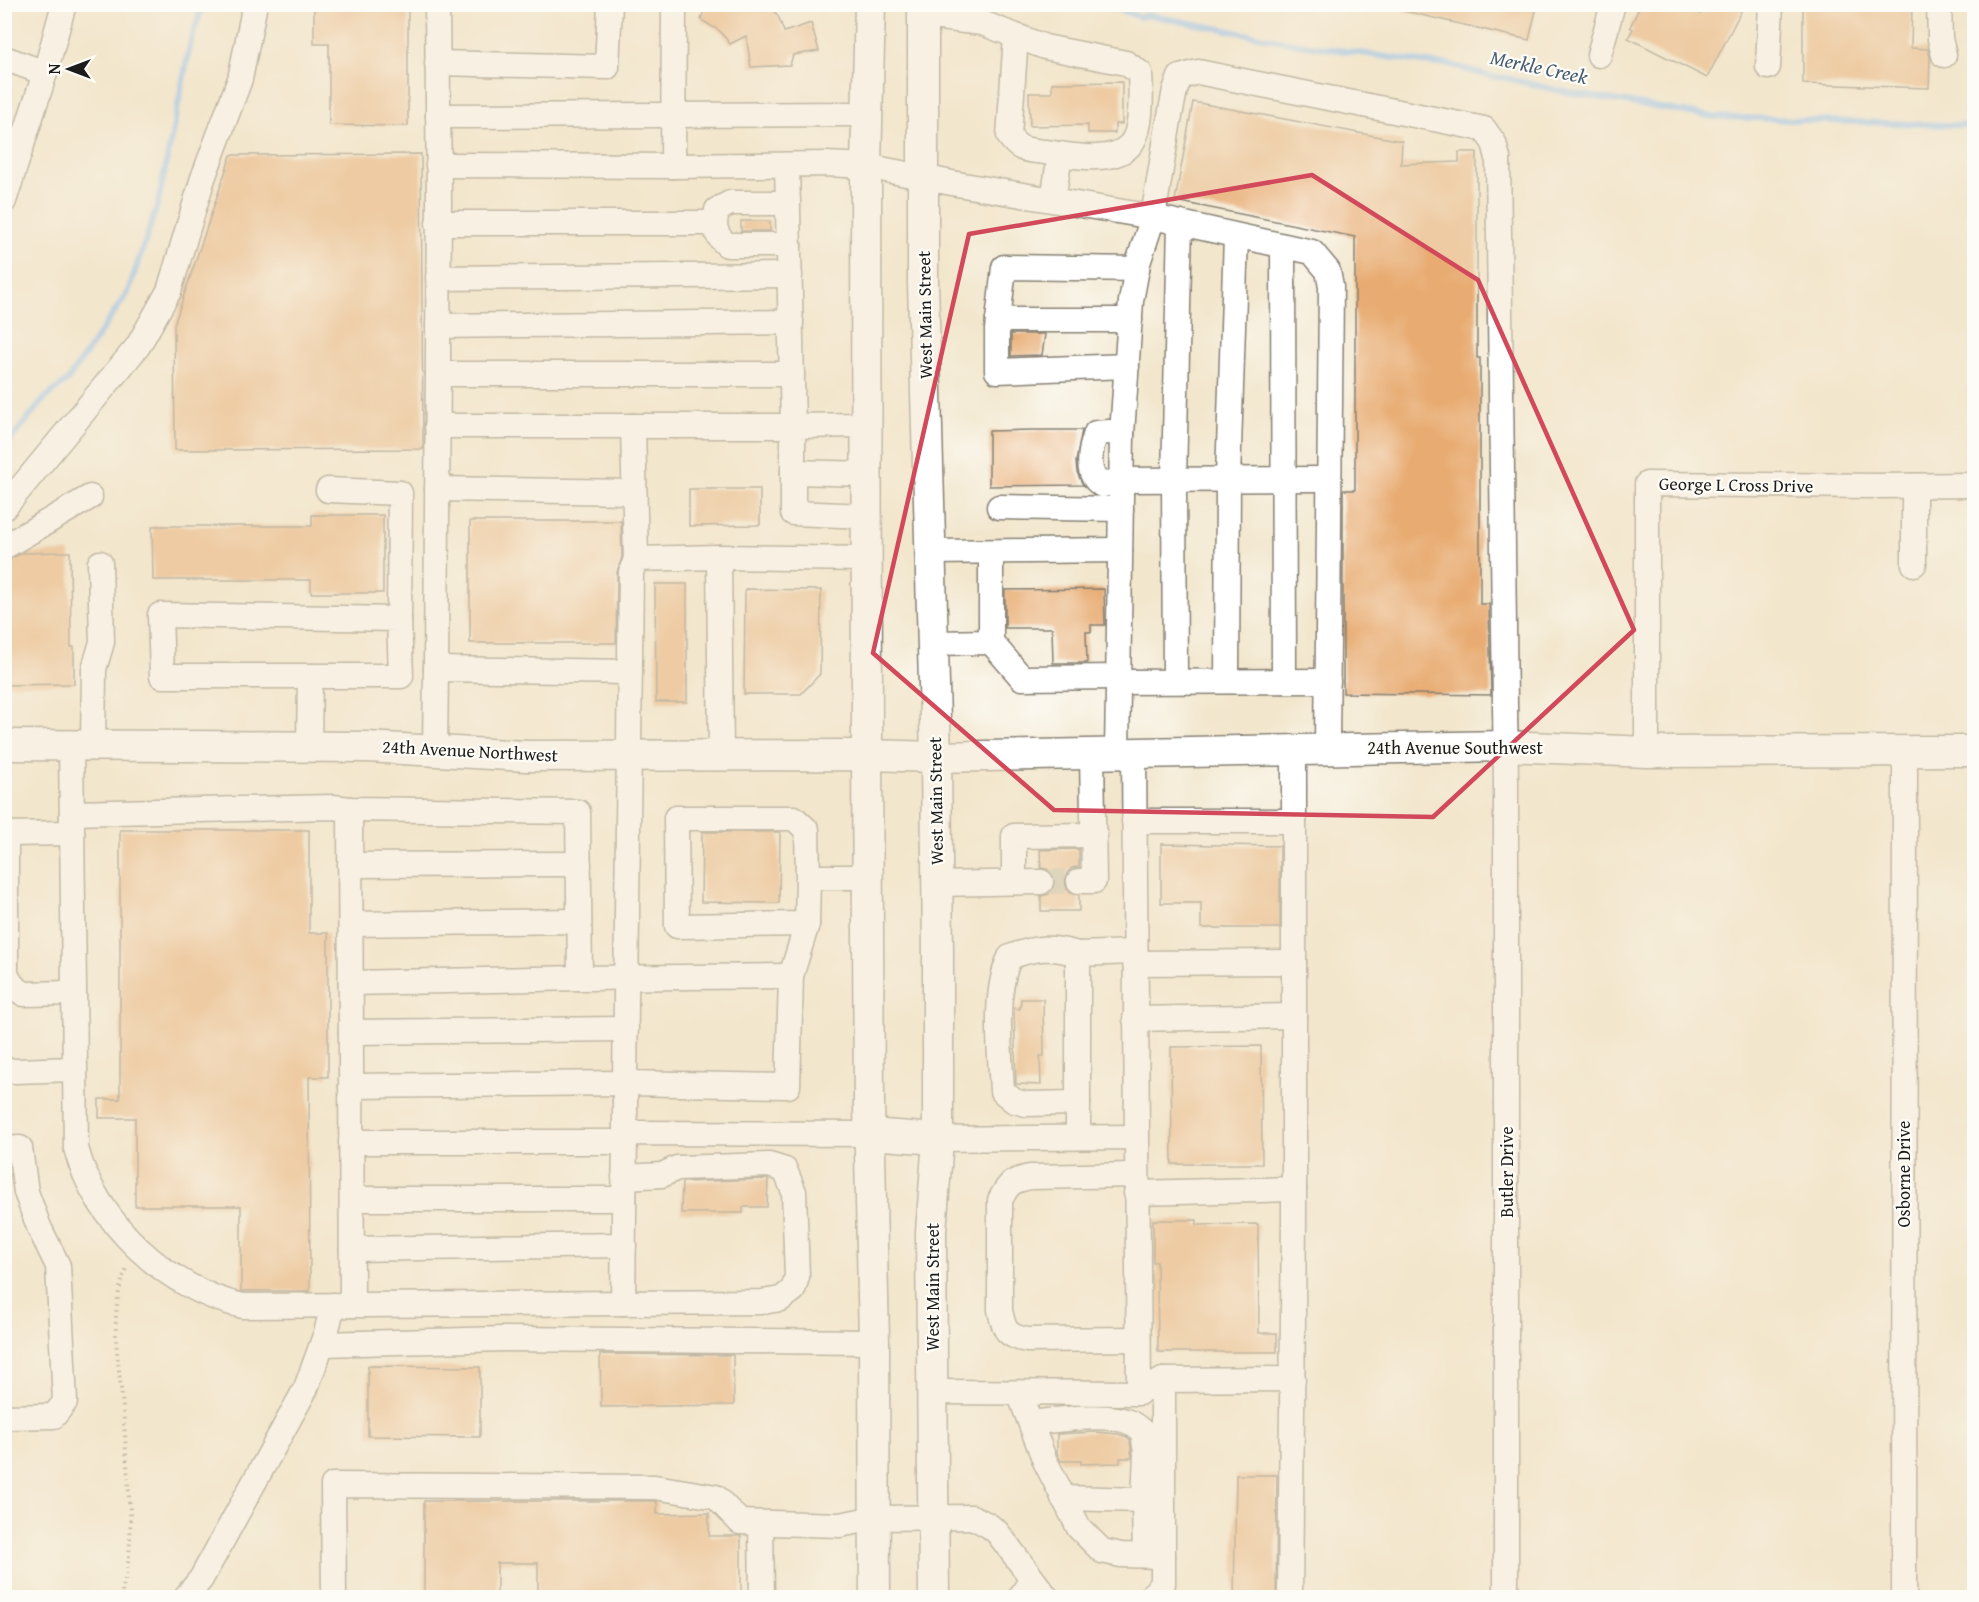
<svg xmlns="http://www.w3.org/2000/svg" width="1979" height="1602" viewBox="0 0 1979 1602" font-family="'Gentium Book Plus',serif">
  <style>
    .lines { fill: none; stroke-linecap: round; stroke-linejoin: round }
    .stream { stroke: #84bcf4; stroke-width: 6 }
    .building { fill: #e8ac72 }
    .minor-tunnel { stroke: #c7bea9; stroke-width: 24; stroke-dasharray: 24 12; stroke-linecap: butt }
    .minor-casing { stroke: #878174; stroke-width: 27 }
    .major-casing { stroke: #878174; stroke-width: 33 }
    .path { stroke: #878174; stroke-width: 4; stroke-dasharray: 1.5 4.5; stroke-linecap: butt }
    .minor { stroke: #fff; stroke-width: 24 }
    .major { stroke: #fff; stroke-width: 30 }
    .marked { fill: none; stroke: #d1495b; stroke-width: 4.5; stroke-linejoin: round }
    .labels { text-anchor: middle; stroke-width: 4.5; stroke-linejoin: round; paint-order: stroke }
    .street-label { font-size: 18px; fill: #1c1c1c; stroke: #fdfcf7 }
    .water-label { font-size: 20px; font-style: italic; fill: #465c72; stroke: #fdfcf7 }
  </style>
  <rect width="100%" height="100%" fill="#fdfcf7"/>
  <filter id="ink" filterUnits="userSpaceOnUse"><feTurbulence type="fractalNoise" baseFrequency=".0167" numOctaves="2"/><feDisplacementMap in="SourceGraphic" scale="12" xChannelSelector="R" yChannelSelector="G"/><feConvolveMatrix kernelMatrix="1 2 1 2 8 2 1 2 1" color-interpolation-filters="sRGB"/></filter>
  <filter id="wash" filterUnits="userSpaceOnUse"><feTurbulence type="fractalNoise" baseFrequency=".008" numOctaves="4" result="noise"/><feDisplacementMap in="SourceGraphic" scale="24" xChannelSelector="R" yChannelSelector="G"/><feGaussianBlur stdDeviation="1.35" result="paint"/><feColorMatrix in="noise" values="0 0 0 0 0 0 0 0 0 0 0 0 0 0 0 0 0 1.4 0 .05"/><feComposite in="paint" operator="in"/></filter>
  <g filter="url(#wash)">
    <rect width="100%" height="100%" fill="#f2e6cc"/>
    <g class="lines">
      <g class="stream">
        <path d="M1102,4l38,13 7,-2 13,2 138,27 137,20h13l44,13 15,1 53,13 154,26 260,9"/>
        <path d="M4,448l41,-50 22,-17 61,-89 30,-89 33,-162 12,-37"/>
      </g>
    </g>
    <g id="blocks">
      <g class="building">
        <path d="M314,4h94v122l-79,-1v-81h-15z"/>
        <path d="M706,4h64l9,14 5,14 27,-9 8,28 -26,4 -3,10 -39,2 -5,-31 -16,8 -10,-13 -19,-11z"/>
        <path d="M1405,4h124l8,2 -8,34 -125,-29z"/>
        <path d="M1641,4h43l17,10 5,-10h27l9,5 -35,69 -79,-40 5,-9 -3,-2z"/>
        <path d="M1803,4h109l-1,44 17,1 2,8 -1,31 -126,-4z"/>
        <path d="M1122,82v42h-7v9h-27v-8l-58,1 -1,-33h23v-10z"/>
        <path d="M1193,102l209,39 -1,23 58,-2v-10h18v206h3v246h9l2,91 -148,-2v-203h12v-253l-180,-36z"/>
        <path d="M421,154l2,295 -248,1 -1,-125 57,-170z"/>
        <rect x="741" y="221" width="29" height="10"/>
        <path d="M1011,334h34l-3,21 -31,1z"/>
        <path d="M1031,430h51l-6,32 1,10 6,13 -94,1v-55z"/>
        <path d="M689,489h71v36l-71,1z"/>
        <path d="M312,515h71v78h-72v-13h-158l-1,-54h160z"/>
        <path d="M470,521h151l1,36 -5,15 -1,71h-146z"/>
        <path d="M62,552h8l1,95h3v37l-70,1v-75h4l-1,-50 16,-7z"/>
        <path d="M655,584h32v118h-31z"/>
        <path d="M745,589l76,1 -1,84 -19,20h-57z"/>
        <path d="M1104,589l1,36h-14v7h-5l1,31h-34l-1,-35h-47v-38z"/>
        <path d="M120,830h189v103h19v144h-19l1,214h-69v-85h-106v-88h-36v-19h21z"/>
        <path d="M702,832h78l-1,71 -78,-1z"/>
        <path d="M1161,844l119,2v82h-79v-25h-40z"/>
        <path d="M1079,849v18l-7,1 -5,5 -2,9 2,7 4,4 8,2v16h-38v-15l8,-2 5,-6 1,-6 -2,-8 -6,-5 -6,-1 -1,-18z"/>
        <path d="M1021,999h22l1,57h-4l1,29 -25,-1 -2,-76 6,1z"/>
        <path d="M1261,1046l1,118h-90l-1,-117z"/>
        <path d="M768,1179l-1,28h-24v6h-62l1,-31z"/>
        <path d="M1153,1220h44v5l61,-1 1,109h18v19h-119l-1,-90h-4z"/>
        <path d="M600,1354l133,1 1,50 -133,2z"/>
        <path d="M368,1366l112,1v70l-112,-1z"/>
        <path d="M1096,1432l22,2 9,3 3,3 2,18h-12v5l-39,1v-3h-20l-4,-8v-19z"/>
        <path d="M1236,1475h41l-1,123h-42z"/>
        <path d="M424,1501h230l3,1v12l52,-1v23h32v62h-87v-2l-116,2v-35h-41v35h-73z"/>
      </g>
    </g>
  </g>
  <g filter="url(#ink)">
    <use href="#blocks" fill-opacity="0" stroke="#878174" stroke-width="1.5"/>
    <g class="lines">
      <path class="minor-tunnel" d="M1041,882l38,-1"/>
      <g class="minor-casing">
        <g id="minor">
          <path d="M674,4l-1,162 153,-2 40,2 91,18 196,33 159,35 16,19 3,16 -4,462"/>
          <path d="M1939,4l1,35 4,16"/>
          <path d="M923,16l59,7 63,24 81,16 14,10c1,19 3,58 -10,72 -18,20 -61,10 -85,7 -7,-1 -16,-1 -23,-4 -5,-2 -10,-8 -13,-12l7,-100"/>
          <path d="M1599,55l14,-51"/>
          <path d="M4,58l41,15"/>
          <path d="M437,63l170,4 3,-63"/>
          <path d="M1768,67l3,-63"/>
          <path d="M438,116l429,-2"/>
          <path d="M438,165l235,1"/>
          <path d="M1053,200l7,-46"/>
          <path d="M4,201l41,-128 19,-69"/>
          <path d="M788,203h-58l-13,7c-4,16 -2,25 10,35h62"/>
          <path d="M438,223h276"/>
          <path d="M1283,246l1,435"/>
          <path d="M438,278l352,-3"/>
          <path d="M998,320h132"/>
          <path d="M438,326l353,-4"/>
          <path d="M1127,366l-130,5v-41l7,-63 133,2"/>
          <path d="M438,374h354"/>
          <path d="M867,425l-74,1v87l74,3"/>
          <path d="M437,426h356l-6,-260"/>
          <path d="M633,426l3,133"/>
          <path d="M1122,434l-13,-2 -13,1c-6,17 -12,41 6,52l20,-5 207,-1"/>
          <path d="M793,472l74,2"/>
          <path d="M437,489l197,3"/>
          <path d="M328,490l72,3 -1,126"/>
          <path d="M999,507l122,2"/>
          <path d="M4,508l134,-162 31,-55 34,-113 37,-99 15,-75"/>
          <path d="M4,547l86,-50"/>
          <path d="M931,552l189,-2"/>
          <path d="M719,557l-83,2 -5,13 -6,511 163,3 3,-110 16,-52"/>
          <path d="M1914,564v-78"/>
          <path d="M991,642l31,36 96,-1"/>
          <path d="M933,643l58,-1v-90"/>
          <path d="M436,669l3,-469 -2,-196"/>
          <path d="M1175,681l-1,-202 6,-256"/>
          <path d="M1227,681l1,-203 8,-242"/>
          <path d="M1118,682l210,-1"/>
          <path d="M71,745l5,403c19,74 92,142 167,158l380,-3 2,-170 244,1"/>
          <path d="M93,745l1,-76 8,-27 -2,-79"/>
          <path d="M309,746l1,-70h91l-2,-57 -239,-4 2,61h148"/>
          <path d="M435,750l1,-81 194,3"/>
          <path d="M1647,752v-268l230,2 97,-1"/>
          <path d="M1117,753l5,-319 9,-133 7,-38 15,-46 15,-91 7,-36 5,-13 18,-5 286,57 10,14 4,15 8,625v815"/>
          <path d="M721,756l-2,-199 148,2"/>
          <path d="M350,809l2,496"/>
          <path d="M72,813l261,-6 17,2 228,3 2,166 211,-2"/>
          <path d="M1134,821h160"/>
          <path d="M4,834h2v141l7,11 11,8 49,-1"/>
          <path d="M6,834l66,-1"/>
          <path d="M350,865l229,-1"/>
          <path d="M808,877l-1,47 -130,2 -1,-108h118l13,12 1,47h60"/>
          <path d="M1079,881h15l-2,-127"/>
          <path d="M1014,882v-46l81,-1"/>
          <path d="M937,884l104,-2"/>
          <path d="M351,924l228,-3"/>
          <path d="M1078,954c-27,-8 -42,-7 -68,3 -17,36 -10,94 -8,134l12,10 12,3 52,-1"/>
          <path d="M1135,963l159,-1"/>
          <path d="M351,983l229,-5"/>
          <path d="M1135,1019l159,-3"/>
          <path d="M351,1032l275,-3"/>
          <path d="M4,1069l11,2 59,-2"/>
          <path d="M351,1086l274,-3v50"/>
          <path d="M1078,1137v-183l57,-2"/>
          <path d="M938,1139l198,-2"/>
          <path d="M351,1142h274"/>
          <path d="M4,1149l16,-1 6,44 13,35 19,39 7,136 -11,14 -50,1"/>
          <path d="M1136,1175l-106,2c-19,4 -21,6 -30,23v110c4,21 7,26 27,30l111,-1"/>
          <path d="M1136,1193l158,-4"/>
          <path d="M352,1199h272"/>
          <path d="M352,1249l272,-4"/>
          <path d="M623,1303l139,-1 19,-3 12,-9 4,-13 -3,-85 -9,-22 -16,-5 -92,3 -15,7 -38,2"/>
          <path d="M323,1344l181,-5 370,3"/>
          <path d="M1149,1388l14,-8 130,-1"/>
          <path d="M933,1392l206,1 -5,-640"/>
          <path d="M1019,1393l26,68 34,67 23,23 19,4 42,1"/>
          <path d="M1031,1423c25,-3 78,-11 100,0 4,2 8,6 12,9l3,21 -2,47"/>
          <path d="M1063,1498l81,2 1,55"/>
          <path d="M761,1523l1,75"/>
          <path d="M185,1598l16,-19 105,-191 20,-55 7,-28"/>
          <path d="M334,1598l-1,-113 322,2 61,10 24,25 100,3 35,-7 97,-1 16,8 9,7 50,66"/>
          <path d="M1020,1598l12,-19"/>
          <path d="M1149,1598l14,-14v-204"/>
          <path d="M1290,1598l4,-378v-470"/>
          <path d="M1904,1598l1,-847"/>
        </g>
      </g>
      <g class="major-casing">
        <g id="major">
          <path d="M870,4l-4,162 1,589 2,351 5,236 1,256"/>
          <path d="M923,4v279l13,474 2,200v182l-7,93 3,366"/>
          <path d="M4,745l363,2 159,9 341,-1 69,2 568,-11 143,6 327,-1"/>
          <path d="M869,1134l69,5"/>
        </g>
      </g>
      <path class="path" d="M120,1598c15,-44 10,-87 7,-132 -2,-26 -3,-52 -6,-78 -5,-44 -11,-80 6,-122"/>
      <use href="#minor" class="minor"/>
      <use href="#major" class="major"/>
    </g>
  </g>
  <path d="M0 0H1979V1602H0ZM1312,175l166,105 156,350 -201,187 -379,-7 -181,-157 96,-419z" fill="#f2e6cc" fill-opacity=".55" fill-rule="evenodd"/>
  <path class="marked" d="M1312,175l166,105 156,350 -201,187 -379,-7 -181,-157 96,-419z"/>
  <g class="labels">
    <g class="street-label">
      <text transform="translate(925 315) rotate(-91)" y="6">West Main Street</text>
      <text transform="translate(1736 485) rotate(1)" y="6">George L Cross Drive</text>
      <text x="1455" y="754">24th Avenue Southwest</text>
      <text transform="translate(470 751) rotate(3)" y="6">24th Avenue Northwest</text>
      <text transform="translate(936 801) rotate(-91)" y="6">West Main Street</text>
      <text transform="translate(1507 1172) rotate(-90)" y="6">Butler Drive</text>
      <text transform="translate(1904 1174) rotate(-90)" y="6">Osborne Drive</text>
      <text transform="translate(933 1287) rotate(-90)" y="6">West Main Street</text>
    </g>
    <g class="water-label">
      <text transform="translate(1539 67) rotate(12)" y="7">Merkle Creek</text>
    </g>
  </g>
  <rect width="1979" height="1602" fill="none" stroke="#fdfcf7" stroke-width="24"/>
  <g transform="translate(69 69) rotate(270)" stroke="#fdfcf7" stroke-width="4.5" paint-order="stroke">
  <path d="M0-4.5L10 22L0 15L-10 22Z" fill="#1c1c1c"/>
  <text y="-9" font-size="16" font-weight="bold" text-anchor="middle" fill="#1c1c1c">N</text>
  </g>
</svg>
